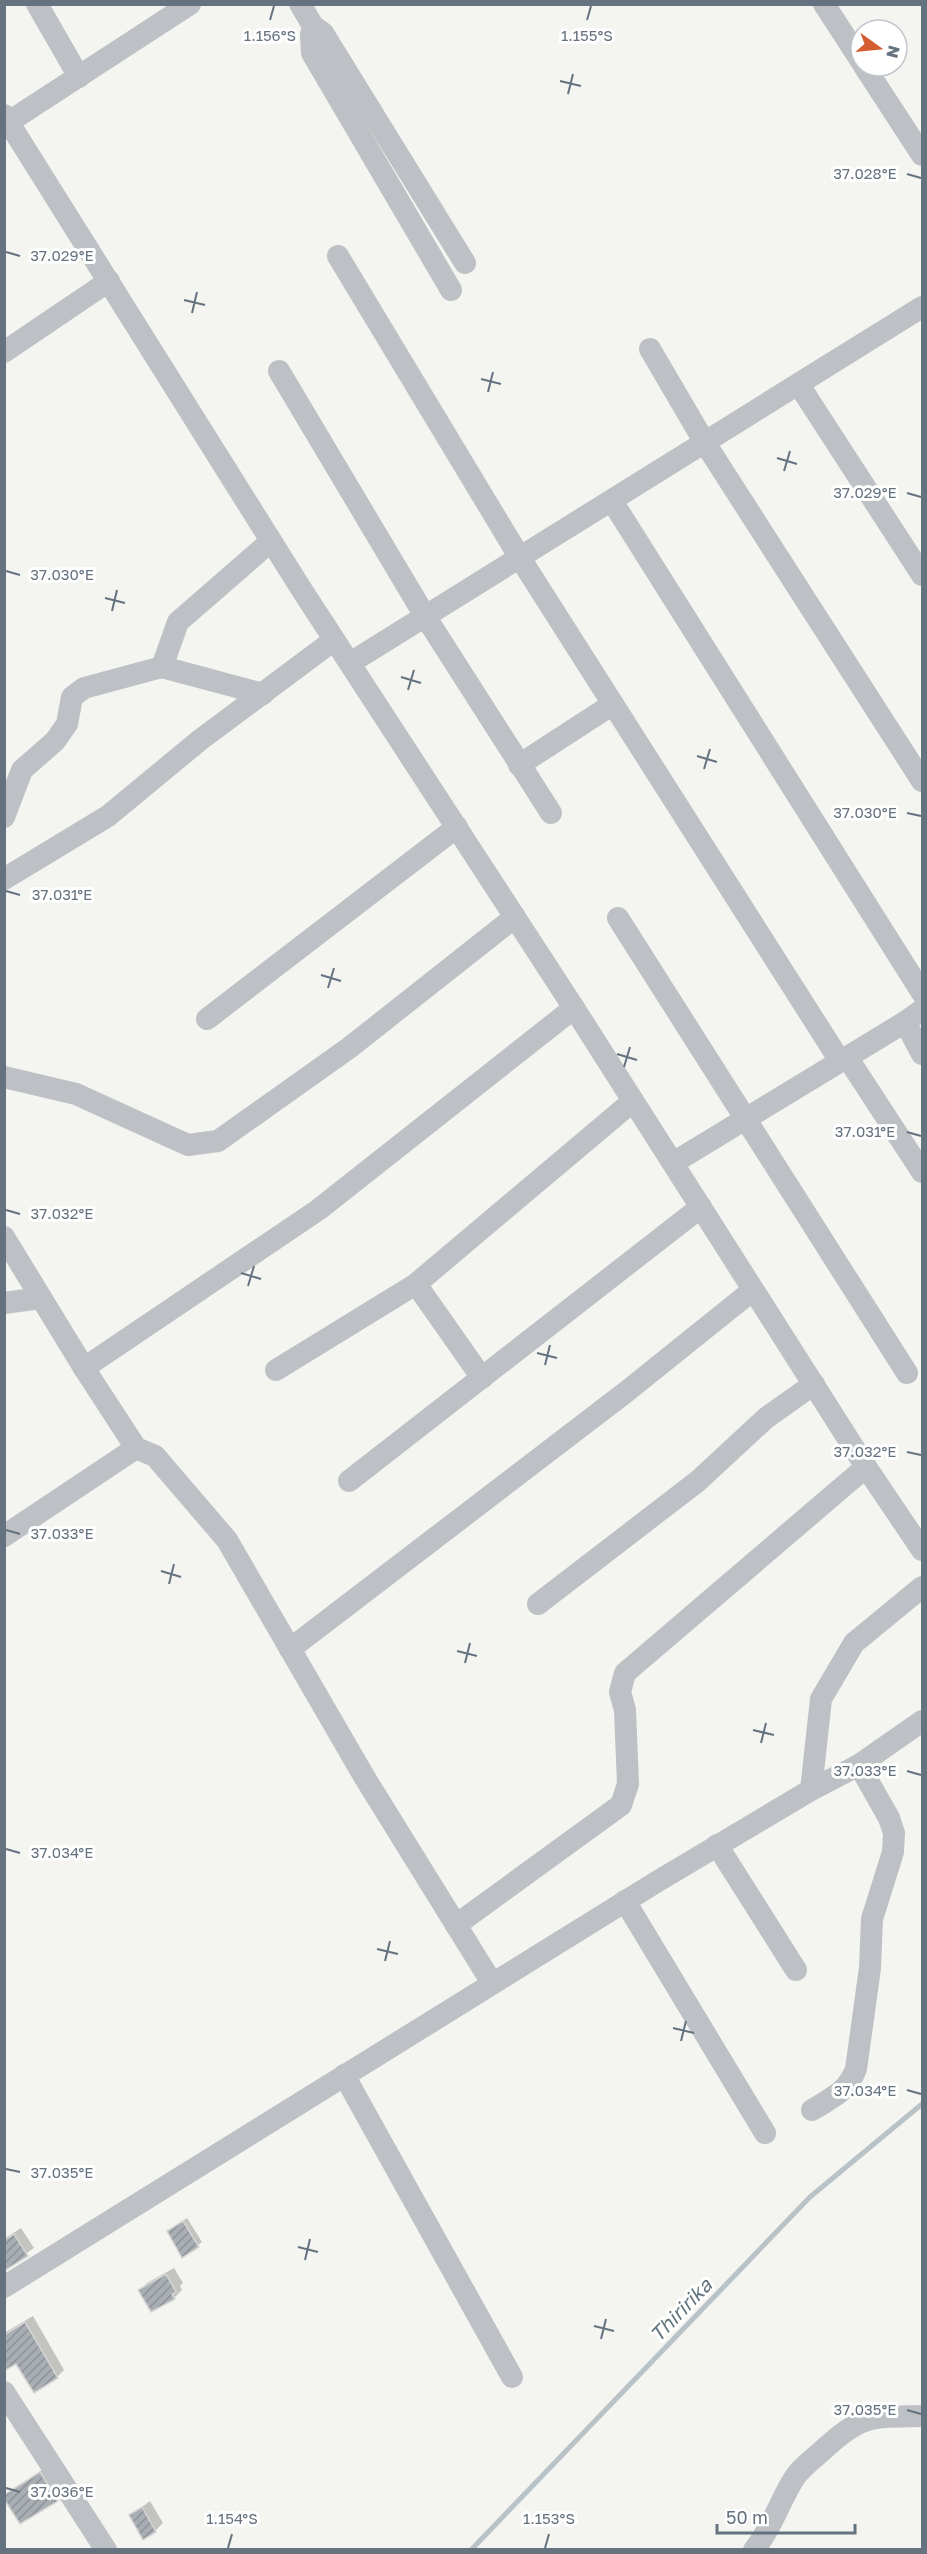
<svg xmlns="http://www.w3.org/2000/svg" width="927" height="2554" viewBox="0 0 927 2554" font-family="'Golos Text',sans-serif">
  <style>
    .shadow { fill: #0003 }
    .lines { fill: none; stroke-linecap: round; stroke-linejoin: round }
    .stream { stroke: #b8c2c7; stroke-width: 5 }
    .building { fill: url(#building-hatch); stroke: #d5d5d3; stroke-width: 1.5 }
    .street { stroke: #bdc0c4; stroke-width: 22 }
    .ticks { fill: none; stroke: #65727f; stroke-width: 2 }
    .labels { text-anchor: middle; stroke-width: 6; stroke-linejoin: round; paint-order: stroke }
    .water-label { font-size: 20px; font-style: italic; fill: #61737c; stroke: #fff }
    .ticks-label { font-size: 15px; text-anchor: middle; fill: #65727f; stroke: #fff; stroke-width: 6; stroke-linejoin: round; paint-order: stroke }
  </style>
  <defs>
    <pattern id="building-hatch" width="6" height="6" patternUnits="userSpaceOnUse" patternTransform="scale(1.5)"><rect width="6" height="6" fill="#a8aeb4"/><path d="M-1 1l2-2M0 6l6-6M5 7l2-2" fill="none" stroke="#8c9298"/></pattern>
  </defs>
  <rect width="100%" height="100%" fill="#f4f4f0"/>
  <g class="shadow">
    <path d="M187,2218l15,24 -19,14 -11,-28z"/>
    <path d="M21,2228l13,20 -30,21v-30z"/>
    <path d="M174,2268l9,15 -3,3 2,4 -8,8 -34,-8 7,-7z"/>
    <path d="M33,2316l31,54 -7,7 -40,-15h-13v-29z"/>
    <path d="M46,2467l17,27 -42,28 -17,-26z"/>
    <path d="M150,2501l13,22 -8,8 -24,-16z"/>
  </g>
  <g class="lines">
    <path class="stream" d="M471,2550l339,-353 112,-93"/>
  </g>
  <g class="building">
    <path d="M183,2221l16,26 -17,11 -15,-27z"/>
    <path d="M14,2234l14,22 -24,15v-31z"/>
    <path d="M166,2274l10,18 -4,2 3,5 -24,13 -13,-22z"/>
    <path d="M25,2322l33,56 -24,15 -18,-29 -12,7v-36z"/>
    <path d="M40,2472l18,29 -38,23 -16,-25v-4z"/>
    <path d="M142,2507l14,25 -13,8 -14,-25z"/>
  </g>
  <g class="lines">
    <g class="street">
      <path d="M37,4l42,73"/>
      <path d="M300,4l13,22 10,7 142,230"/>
      <path d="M824,4l37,57"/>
      <path d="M313,26l-2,9 1,18 139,237"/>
      <path d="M864,66l58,89"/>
      <path d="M4,115l296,472 274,421 292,459 56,83"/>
      <path d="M4,125l186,-121"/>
      <path d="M338,256l182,302 320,503"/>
      <path d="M650,349l55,94 217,338"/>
      <path d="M4,352l105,-71"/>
      <path d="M279,371l146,245 126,197"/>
      <path d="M799,385l123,190"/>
      <path d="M612,501l310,492"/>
      <path d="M350,663l572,-356"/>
      <path d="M263,694l-101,-27 16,-45 93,-81"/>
      <path d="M519,765l94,-61"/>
      <path d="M4,817l18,-47 33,-29 12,-17 5,-27 12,-9 78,-21"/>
      <path d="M4,879l104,-63 92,-76 134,-100"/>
      <path d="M618,918l289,455"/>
      <path d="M922,1010l-17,12 17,32"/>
      <path d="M207,1019l250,-192"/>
      <path d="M847,1057l75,115"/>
      <path d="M4,1077l72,17 112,51 30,-4 131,-93 166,-131"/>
      <path d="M673,1163l232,-141"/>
      <path d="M4,1237l80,131 52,80 -132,88"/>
      <path d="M416,1284l66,94"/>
      <path d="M4,1303l37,-5"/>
      <path d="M84,1368l234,-158 256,-202"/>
      <path d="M276,1370l140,-86 217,-183"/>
      <path d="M136,1448l19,8 72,84 138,238 127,205"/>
      <path d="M349,1481l352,-274"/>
      <path d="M538,1604l160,-123 68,-63 48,-34"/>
      <path d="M290,1649l336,-257 127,-102"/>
      <path d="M811,1790l10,-91 33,-56 68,-56"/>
      <path d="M717,1845l79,125"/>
      <path d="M625,1901l140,232"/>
      <path d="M456,1925l165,-120 7,-21 -3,-74 -5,-18 5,-19 241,-206"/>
      <path d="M344,2075l168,302"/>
      <path d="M812,2110c21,-13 35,-18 44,-41l14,-101 2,-49 21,-67 1,-19 -5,-15 -30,-53"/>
      <path d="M4,2287l654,-406 153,-91 48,-25 63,-44"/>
      <path d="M4,2392l102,158"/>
      <path d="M754,2550c18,-22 26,-50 41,-73 7,-10 18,-18 27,-26 39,-37 49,-34 100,-35"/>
    </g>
  </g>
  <path class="ticks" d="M270,20l4,-14M587,20l4,-14M560,81l21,5M568,94l5,-20M907,174l14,4M6,252l14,4M184,300l21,5M192,313l5,-21M481,379l20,5M488,392l5,-20M777,458l20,6M784,471l6,-20M907,493l14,4M6,571l14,4M105,598l20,5M112,611l5,-21M401,677l20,6M408,690l6,-20M697,756l20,6M704,769l6,-20M907,813l14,3M6,891l14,4M321,975l20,6M328,988l6,-20M617,1054l20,6M624,1067l6,-20M907,1132l14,4M6,1210l14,4M241,1273l20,6M248,1286l6,-20M537,1353l20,5M545,1365l5,-20M907,1452l14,3M6,1530l14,4M161,1571l20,6M169,1584l5,-20M457,1651l20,5M465,1663l5,-20M753,1730l21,5M761,1743l5,-20M907,1771l14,4M6,1849l14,4M377,1949l21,5M385,1961l5,-20M673,2028l21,5M681,2041l5,-20M907,2090l14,4M6,2169l14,3M298,2247l20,5M305,2260l5,-21M594,2326l20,5M601,2339l5,-20M907,2410l14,4M6,2488l14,4M228,2548l4,-14M545,2548l4,-14"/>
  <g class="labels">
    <g class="water-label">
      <text transform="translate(681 2310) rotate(-46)" y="7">Thiririka</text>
    </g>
  </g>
  <g class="ticks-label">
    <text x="270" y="41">1.156°S</text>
    <text x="587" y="41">1.155°S</text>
    <text x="865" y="179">37.028°E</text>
    <text x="62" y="261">37.029°E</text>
    <text x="865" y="498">37.029°E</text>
    <text x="62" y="580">37.030°E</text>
    <text x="865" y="818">37.030°E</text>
    <text x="62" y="900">37.031°E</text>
    <text x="865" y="1137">37.031°E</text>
    <text x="62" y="1219">37.032°E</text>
    <text x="865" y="1457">37.032°E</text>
    <text x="62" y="1539">37.033°E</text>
    <text x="865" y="1776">37.033°E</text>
    <text x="62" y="1858">37.034°E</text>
    <text x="865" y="2096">37.034°E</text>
    <text x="62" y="2178">37.035°E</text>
    <text x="865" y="2415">37.035°E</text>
    <text x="62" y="2497">37.036°E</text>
    <text x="232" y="2524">1.154°S</text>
    <text x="549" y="2524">1.153°S</text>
  </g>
  <rect width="927" height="2554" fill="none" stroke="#65727f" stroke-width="12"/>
  <g transform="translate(879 48) rotate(105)"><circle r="28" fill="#ffffff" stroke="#c1c7cc" stroke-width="1.5"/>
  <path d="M0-4.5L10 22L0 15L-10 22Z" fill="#d35d30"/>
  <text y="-9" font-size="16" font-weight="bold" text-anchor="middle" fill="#65727f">N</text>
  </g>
  <path d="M717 2524v9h138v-9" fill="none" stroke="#65727f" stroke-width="3"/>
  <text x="726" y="2524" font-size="18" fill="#65727f" stroke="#ffffff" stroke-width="4.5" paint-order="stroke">50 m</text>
</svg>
